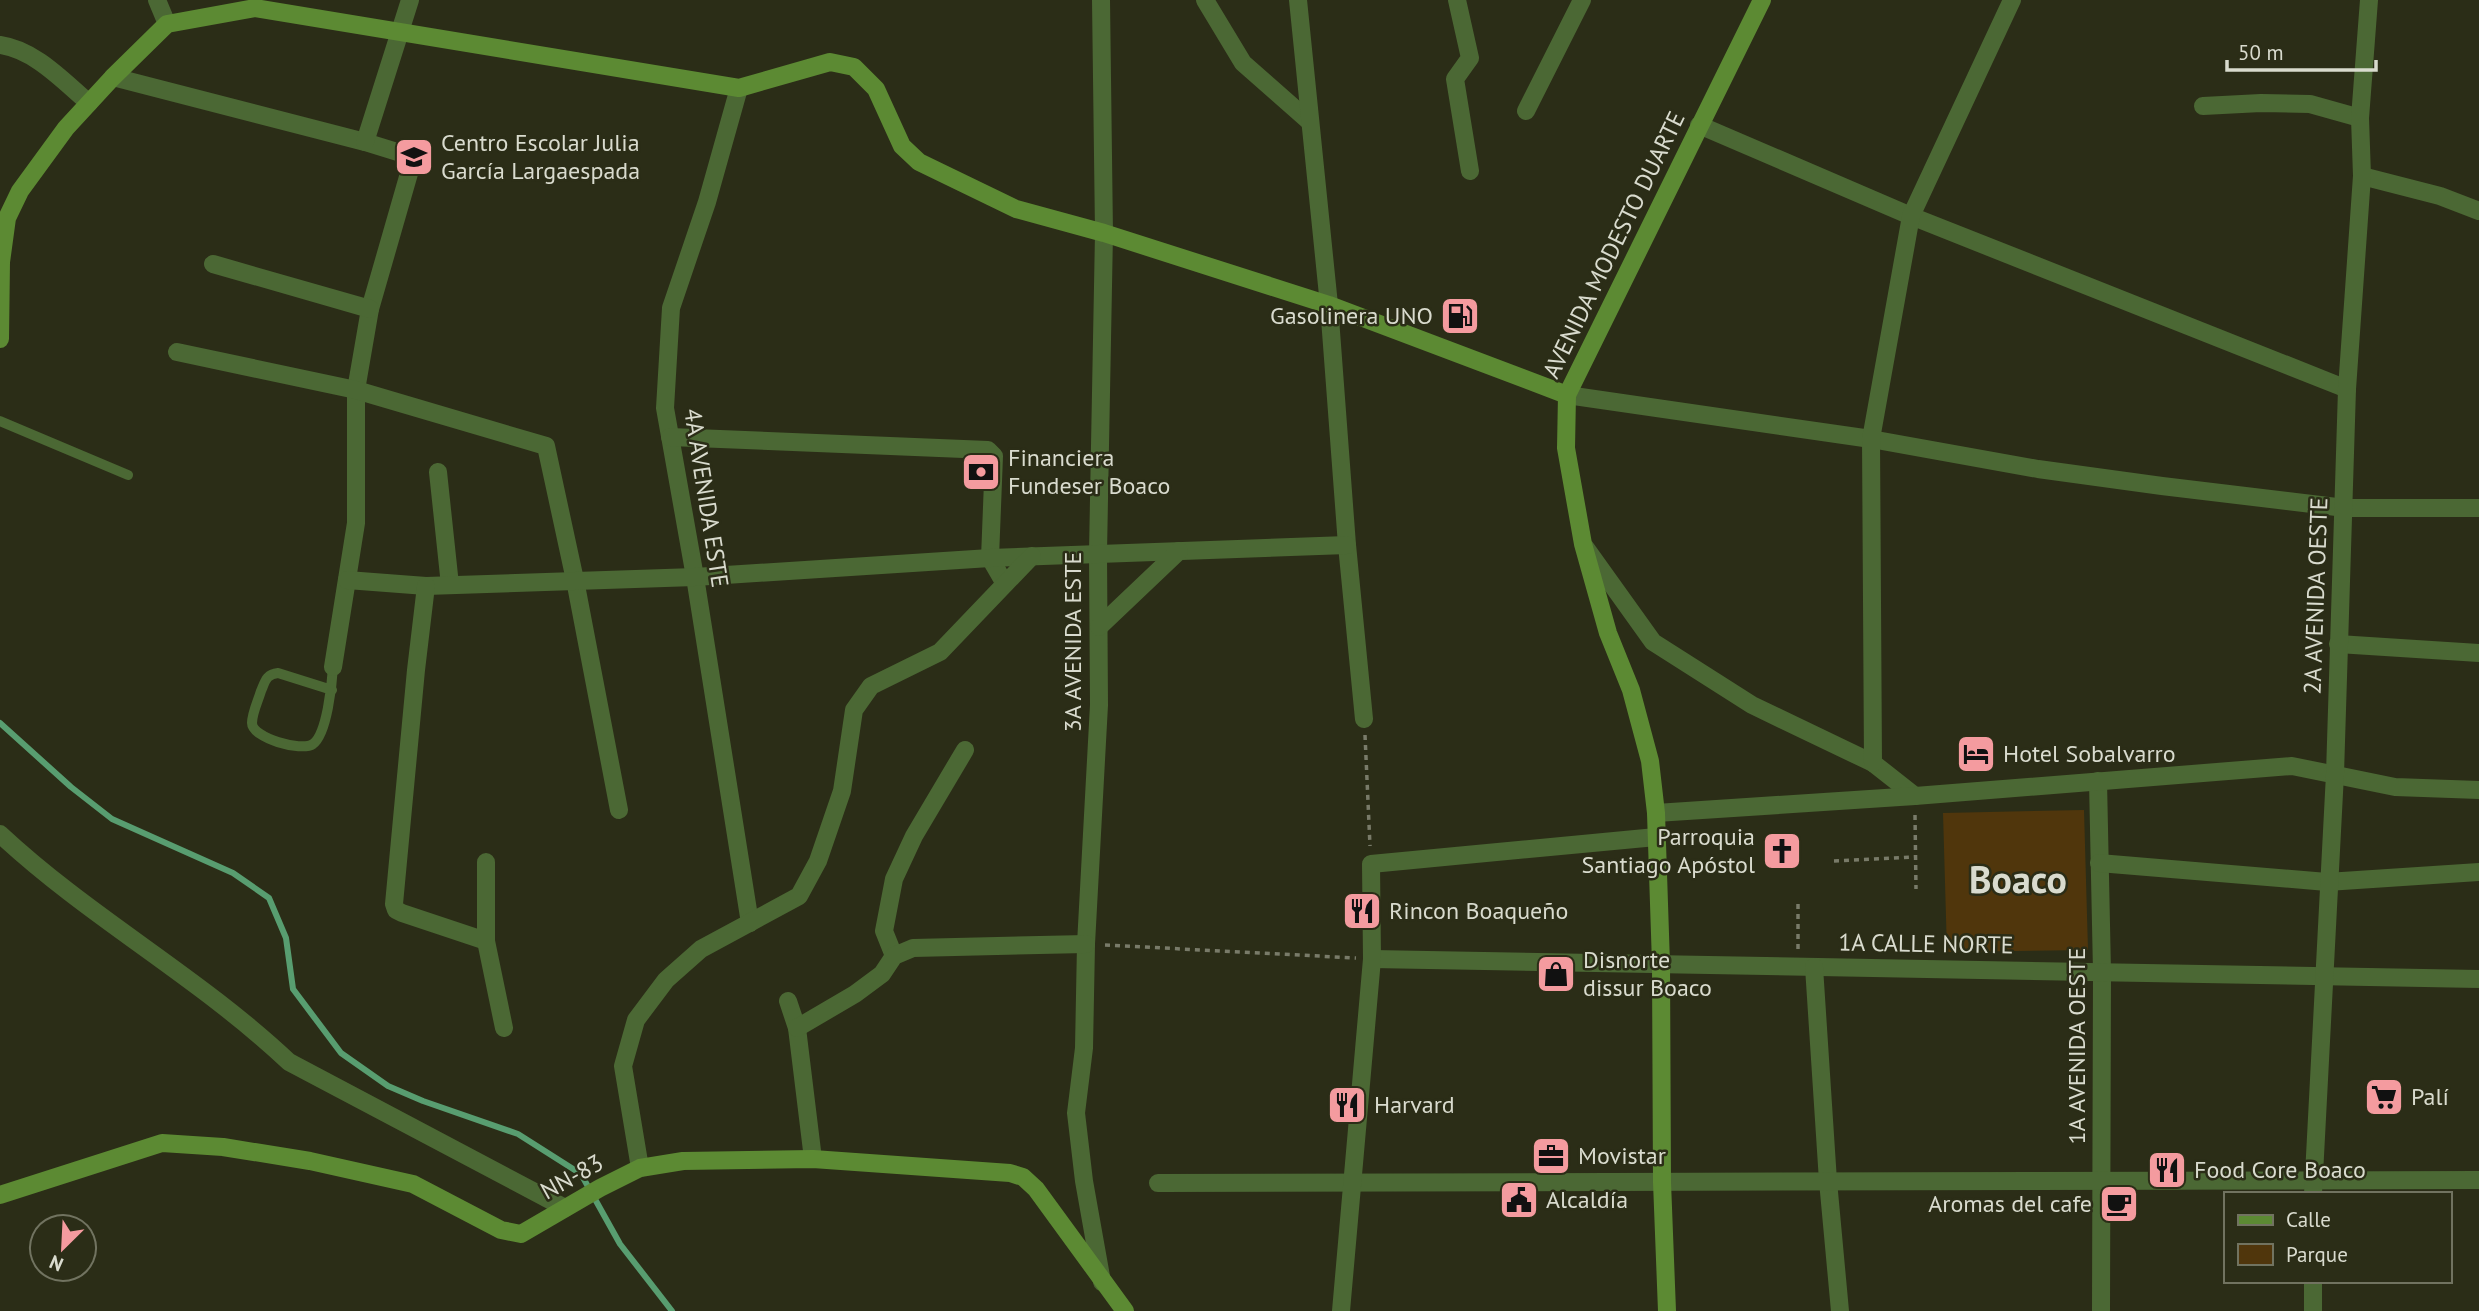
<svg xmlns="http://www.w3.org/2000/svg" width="2479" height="1311" viewBox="0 0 2479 1311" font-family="'PT Sans',sans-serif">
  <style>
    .green { fill: #50360c }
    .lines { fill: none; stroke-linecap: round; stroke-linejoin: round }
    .stream { stroke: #589d70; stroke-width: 6 }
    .path { stroke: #797b69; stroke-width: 3.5; stroke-dasharray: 5 5; stroke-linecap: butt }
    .lane { stroke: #4b6834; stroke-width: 10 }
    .street { stroke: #4b6834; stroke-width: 18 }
    .secondary { stroke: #5c8a33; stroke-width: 18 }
    .labels { text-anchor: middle; stroke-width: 5; stroke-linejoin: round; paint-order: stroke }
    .poi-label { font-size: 24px; fill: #d9dbce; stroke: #2b2d17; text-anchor: start }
    .street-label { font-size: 24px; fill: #d9dbce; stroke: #2b2d17 }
    .town-label { font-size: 38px; font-weight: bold; fill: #d9dbce; stroke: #2b2d17 }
  </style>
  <rect width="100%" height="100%" fill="#2b2d17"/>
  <path class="green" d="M2084,810l4,140 -141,2 -4,-139z"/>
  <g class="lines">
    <path class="stream" d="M0,723l71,64 41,32 121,54 36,25 17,40 7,51 48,64 47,33 35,15 95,33 63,40 39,70 52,67"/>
    <g class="path">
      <path d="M1365,735l5,111"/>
      <path d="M1915,815l1,74"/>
      <path d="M1834,861l81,-4"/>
      <path d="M1798,904v46"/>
      <path d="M1105,945l251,13"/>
    </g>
    <g class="lane">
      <path d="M0,421l128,54"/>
      <path d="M332,690l-54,-17c-12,1 -13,9 -17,18 -3,10 -9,22 -9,32 0,15 49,29 61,21 14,-10 19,-60 20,-77"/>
    </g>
    <g class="street">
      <path d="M157,0l10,24"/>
      <path d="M1101,0l3,233 -6,320 1,152 -13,239 -2,104 -8,65 8,68 18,101"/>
      <path d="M1205,0l38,63 67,59"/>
      <path d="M1298,0l31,305 18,240 17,174"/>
      <path d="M1457,0l13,58 -15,21 15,92"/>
      <path d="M0,45c35,5 63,36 89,58"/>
      <path d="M113,77l252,65 42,13 5,8 -42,146 -14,81v133l-23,144"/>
      <path d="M739,88l-32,114 -36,106 -6,100 30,169 55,346"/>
      <path d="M2203,106l58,-3 49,1 50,14"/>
      <path d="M1526,111l56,-111"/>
      <path d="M1699,125l212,91 436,173"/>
      <path d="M365,142l45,-142"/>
      <path d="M2362,176l78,20 39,15"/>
      <path d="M213,264l157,45"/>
      <path d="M177,352l179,38 190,56 29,134 44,230"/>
      <path d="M1567,395l304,44 167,30 124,17 183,22h134"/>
      <path d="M670,437l318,13 6,6 -4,102 15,26"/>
      <path d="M438,472l12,113"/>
      <path d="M1585,547l68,95 99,63 121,58 42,33"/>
      <path d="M347,580l79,6 269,-9 295,-19 357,-13"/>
      <path d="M426,586l-10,84 -22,234 2,6 6,3 84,28"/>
      <path d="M1099,627l80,-76"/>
      <path d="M2338,644l141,9"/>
      <path d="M1873,763l-2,-324 40,-223 101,-216"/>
      <path d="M2098,781l4,191 -1,339"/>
      <path d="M1656,813l259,-17 377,-30 103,21 84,3"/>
      <path d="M0,834c90,84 199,143 289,228l276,146"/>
      <path d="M486,862v79l18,87"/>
      <path d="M2099,863l228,19 152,-10"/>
      <path d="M894,956l-10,-25 10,-52 20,-43 51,-86"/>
      <path d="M1372,959l1107,20"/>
      <path d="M1814,967l14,214 12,130"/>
      <path d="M788,1001l9,27 16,131"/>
      <path d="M797,1028l58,-34 27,-20 12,-18 19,-8 173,-4"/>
      <path d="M640,1168l-17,-102 13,-46 30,-40 35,-31 98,-53 19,-35 24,-70 12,-81 17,-24 69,-34 92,-96"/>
      <path d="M1158,1183l1321,-3"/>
      <path d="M2313,1194l22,-420 12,-385 15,-213 -2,-58 9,-118"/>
      <path d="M2313,1281v30"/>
      <path d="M1341,1311l31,-352 -1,-95 285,-27"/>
    </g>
    <g class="secondary">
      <path d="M0,339l1,-77 6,-44 13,-27 46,-63 47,-51 54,-53 88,-16 484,80 91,-26 24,5 22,22 26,57 17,16 97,47 88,24 225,72 238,90"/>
      <path d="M0,1195l162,-52 61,4 87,14 103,23 88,46 20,4 79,-46 40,-20 43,-7 130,-2 197,14 13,4 13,12 89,122"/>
      <path d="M1667,1311l-5,-129 -1,-218 -5,-151 -6,-52 -19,-71 -23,-57 -25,-89 -17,-96 1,-53 195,-395"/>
    </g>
  </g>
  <defs>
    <g id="school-square" transform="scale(2.0125)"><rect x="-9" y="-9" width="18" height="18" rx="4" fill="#f49b9f" stroke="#2b2d17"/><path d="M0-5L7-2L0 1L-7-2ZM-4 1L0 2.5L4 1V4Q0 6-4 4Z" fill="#111"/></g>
    <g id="fuel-square" transform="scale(2.0125)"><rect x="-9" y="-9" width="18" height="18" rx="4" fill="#f49b9f" stroke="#2b2d17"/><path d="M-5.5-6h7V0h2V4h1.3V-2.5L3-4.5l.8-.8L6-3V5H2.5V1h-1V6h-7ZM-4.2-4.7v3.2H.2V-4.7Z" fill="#111"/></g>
    <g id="bank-square" transform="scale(2.0125)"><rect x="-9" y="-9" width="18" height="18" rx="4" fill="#f49b9f" stroke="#2b2d17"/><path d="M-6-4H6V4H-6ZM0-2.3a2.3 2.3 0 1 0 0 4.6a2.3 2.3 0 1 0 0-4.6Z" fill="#111"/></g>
    <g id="hotel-square" transform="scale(2.0125)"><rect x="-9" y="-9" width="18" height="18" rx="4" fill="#f49b9f" stroke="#2b2d17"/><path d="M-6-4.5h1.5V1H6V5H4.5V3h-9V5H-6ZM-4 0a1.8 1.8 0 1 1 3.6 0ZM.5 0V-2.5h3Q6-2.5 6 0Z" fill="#111"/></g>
    <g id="church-square" transform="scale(2.0125)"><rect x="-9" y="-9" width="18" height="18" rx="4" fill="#f49b9f" stroke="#2b2d17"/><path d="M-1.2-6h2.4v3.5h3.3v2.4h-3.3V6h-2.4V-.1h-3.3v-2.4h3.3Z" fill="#111"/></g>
    <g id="restaurant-square" transform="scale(2.0125)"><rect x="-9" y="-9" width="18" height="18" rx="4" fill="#f49b9f" stroke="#2b2d17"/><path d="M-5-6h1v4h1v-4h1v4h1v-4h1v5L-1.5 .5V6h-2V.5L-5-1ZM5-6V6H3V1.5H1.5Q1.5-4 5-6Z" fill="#111"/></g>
    <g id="shop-square" transform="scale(2.0125)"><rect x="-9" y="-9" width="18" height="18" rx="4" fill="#f49b9f" stroke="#2b2d17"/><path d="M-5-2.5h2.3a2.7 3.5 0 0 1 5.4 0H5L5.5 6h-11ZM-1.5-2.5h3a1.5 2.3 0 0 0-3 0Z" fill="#111"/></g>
    <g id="supermarket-square" transform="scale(2.0125)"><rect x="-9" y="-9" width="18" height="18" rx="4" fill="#f49b9f" stroke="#2b2d17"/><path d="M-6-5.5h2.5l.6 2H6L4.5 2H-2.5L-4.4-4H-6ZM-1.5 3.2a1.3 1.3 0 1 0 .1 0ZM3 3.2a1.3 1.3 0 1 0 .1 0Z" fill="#111"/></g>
    <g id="office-square" transform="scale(2.0125)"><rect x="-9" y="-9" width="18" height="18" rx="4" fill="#f49b9f" stroke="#2b2d17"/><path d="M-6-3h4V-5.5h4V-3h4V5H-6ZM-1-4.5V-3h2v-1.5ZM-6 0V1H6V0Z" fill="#111"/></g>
    <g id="civic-square" transform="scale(2.0125)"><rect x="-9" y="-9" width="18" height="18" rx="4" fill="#f49b9f" stroke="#2b2d17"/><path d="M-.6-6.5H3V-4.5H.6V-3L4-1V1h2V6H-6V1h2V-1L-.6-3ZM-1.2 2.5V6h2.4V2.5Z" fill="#111"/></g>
    <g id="cafe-square" transform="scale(2.0125)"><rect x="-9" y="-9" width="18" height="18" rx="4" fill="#f49b9f" stroke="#2b2d17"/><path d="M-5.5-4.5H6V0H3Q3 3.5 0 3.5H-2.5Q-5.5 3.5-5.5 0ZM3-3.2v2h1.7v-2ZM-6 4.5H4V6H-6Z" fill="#111"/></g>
  </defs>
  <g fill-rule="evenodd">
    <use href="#school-square" x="414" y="157"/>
    <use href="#fuel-square" x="1460" y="316"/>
    <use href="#bank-square" x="981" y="472"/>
    <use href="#hotel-square" x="1976" y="754"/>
    <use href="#church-square" x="1782" y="851"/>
    <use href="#restaurant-square" x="1362" y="911"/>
    <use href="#shop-square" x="1556" y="974"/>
    <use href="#supermarket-square" x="2384" y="1097"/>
    <use href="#restaurant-square" x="1347" y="1105"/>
    <use href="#office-square" x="1551" y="1156"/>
    <use href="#restaurant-square" x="2167" y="1170"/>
    <use href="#civic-square" x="1519" y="1200"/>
    <use href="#cafe-square" x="2119" y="1204"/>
  </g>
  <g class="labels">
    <g class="poi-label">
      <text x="441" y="151">Centro Escolar Julia<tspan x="441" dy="28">García Largaespada</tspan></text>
      <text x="1433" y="324" text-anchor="end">Gasolinera UNO</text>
      <text x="1008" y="466">Financiera<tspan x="1008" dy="28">Fundeser Boaco</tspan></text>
      <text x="2003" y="762">Hotel Sobalvarro</text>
      <text x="1755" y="845" text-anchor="end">Parroquia<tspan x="1755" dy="28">Santiago Apóstol</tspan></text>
      <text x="1389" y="919">Rincon Boaqueño</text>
      <text x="1583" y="968">Disnorte<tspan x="1583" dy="28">dissur Boaco</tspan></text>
      <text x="2411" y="1105">Palí</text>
      <text x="1374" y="1113">Harvard</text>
      <text x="1578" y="1164">Movistar</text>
      <text x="2194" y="1178">Food Core Boaco</text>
      <text x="1546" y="1208">Alcaldía</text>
      <text x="2092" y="1212" text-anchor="end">Aromas del cafe</text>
    </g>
    <g class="street-label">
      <text transform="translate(1614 245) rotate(-64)" y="8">AVENIDA MODESTO DUARTE</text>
      <text transform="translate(706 498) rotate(81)" y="8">4A AVENIDA ESTE</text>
      <text transform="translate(2316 596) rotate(-88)" y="8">2A AVENIDA OESTE</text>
      <text transform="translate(1073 642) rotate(-90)" y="8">3A AVENIDA ESTE</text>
      <text transform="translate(1926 944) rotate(1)" y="8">1A CALLE NORTE</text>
      <text transform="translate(2077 1046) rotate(-90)" y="8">1A AVENIDA OESTE</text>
      <text transform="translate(572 1177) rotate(-29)" y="8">NN-83</text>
    </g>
    <g class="town-label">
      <text x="2018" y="893">Boaco</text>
    </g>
  </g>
  <rect x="2224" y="1192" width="228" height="91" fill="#2b2d17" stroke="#717360" stroke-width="2"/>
  <rect x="2238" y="1215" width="35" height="10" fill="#5c8a33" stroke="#717360" stroke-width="2"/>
  <text x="2286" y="1227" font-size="21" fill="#d9dbce">Calle</text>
  <rect x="2238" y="1244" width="35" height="21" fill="#50360c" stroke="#717360" stroke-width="2"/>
  <text x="2286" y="1262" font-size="21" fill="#d9dbce">Parque</text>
  <g transform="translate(63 1248) rotate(204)"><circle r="33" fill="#2b2d17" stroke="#717360" stroke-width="2"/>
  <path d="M0-5L12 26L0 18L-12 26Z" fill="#f49b9f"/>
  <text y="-10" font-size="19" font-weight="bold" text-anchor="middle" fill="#d9dbce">N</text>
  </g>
  <path d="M2227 60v10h149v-10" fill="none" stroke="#d9dbce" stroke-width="3.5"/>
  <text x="2238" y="60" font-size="21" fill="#d9dbce" stroke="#2b2d17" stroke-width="5" paint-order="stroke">50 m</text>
</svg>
